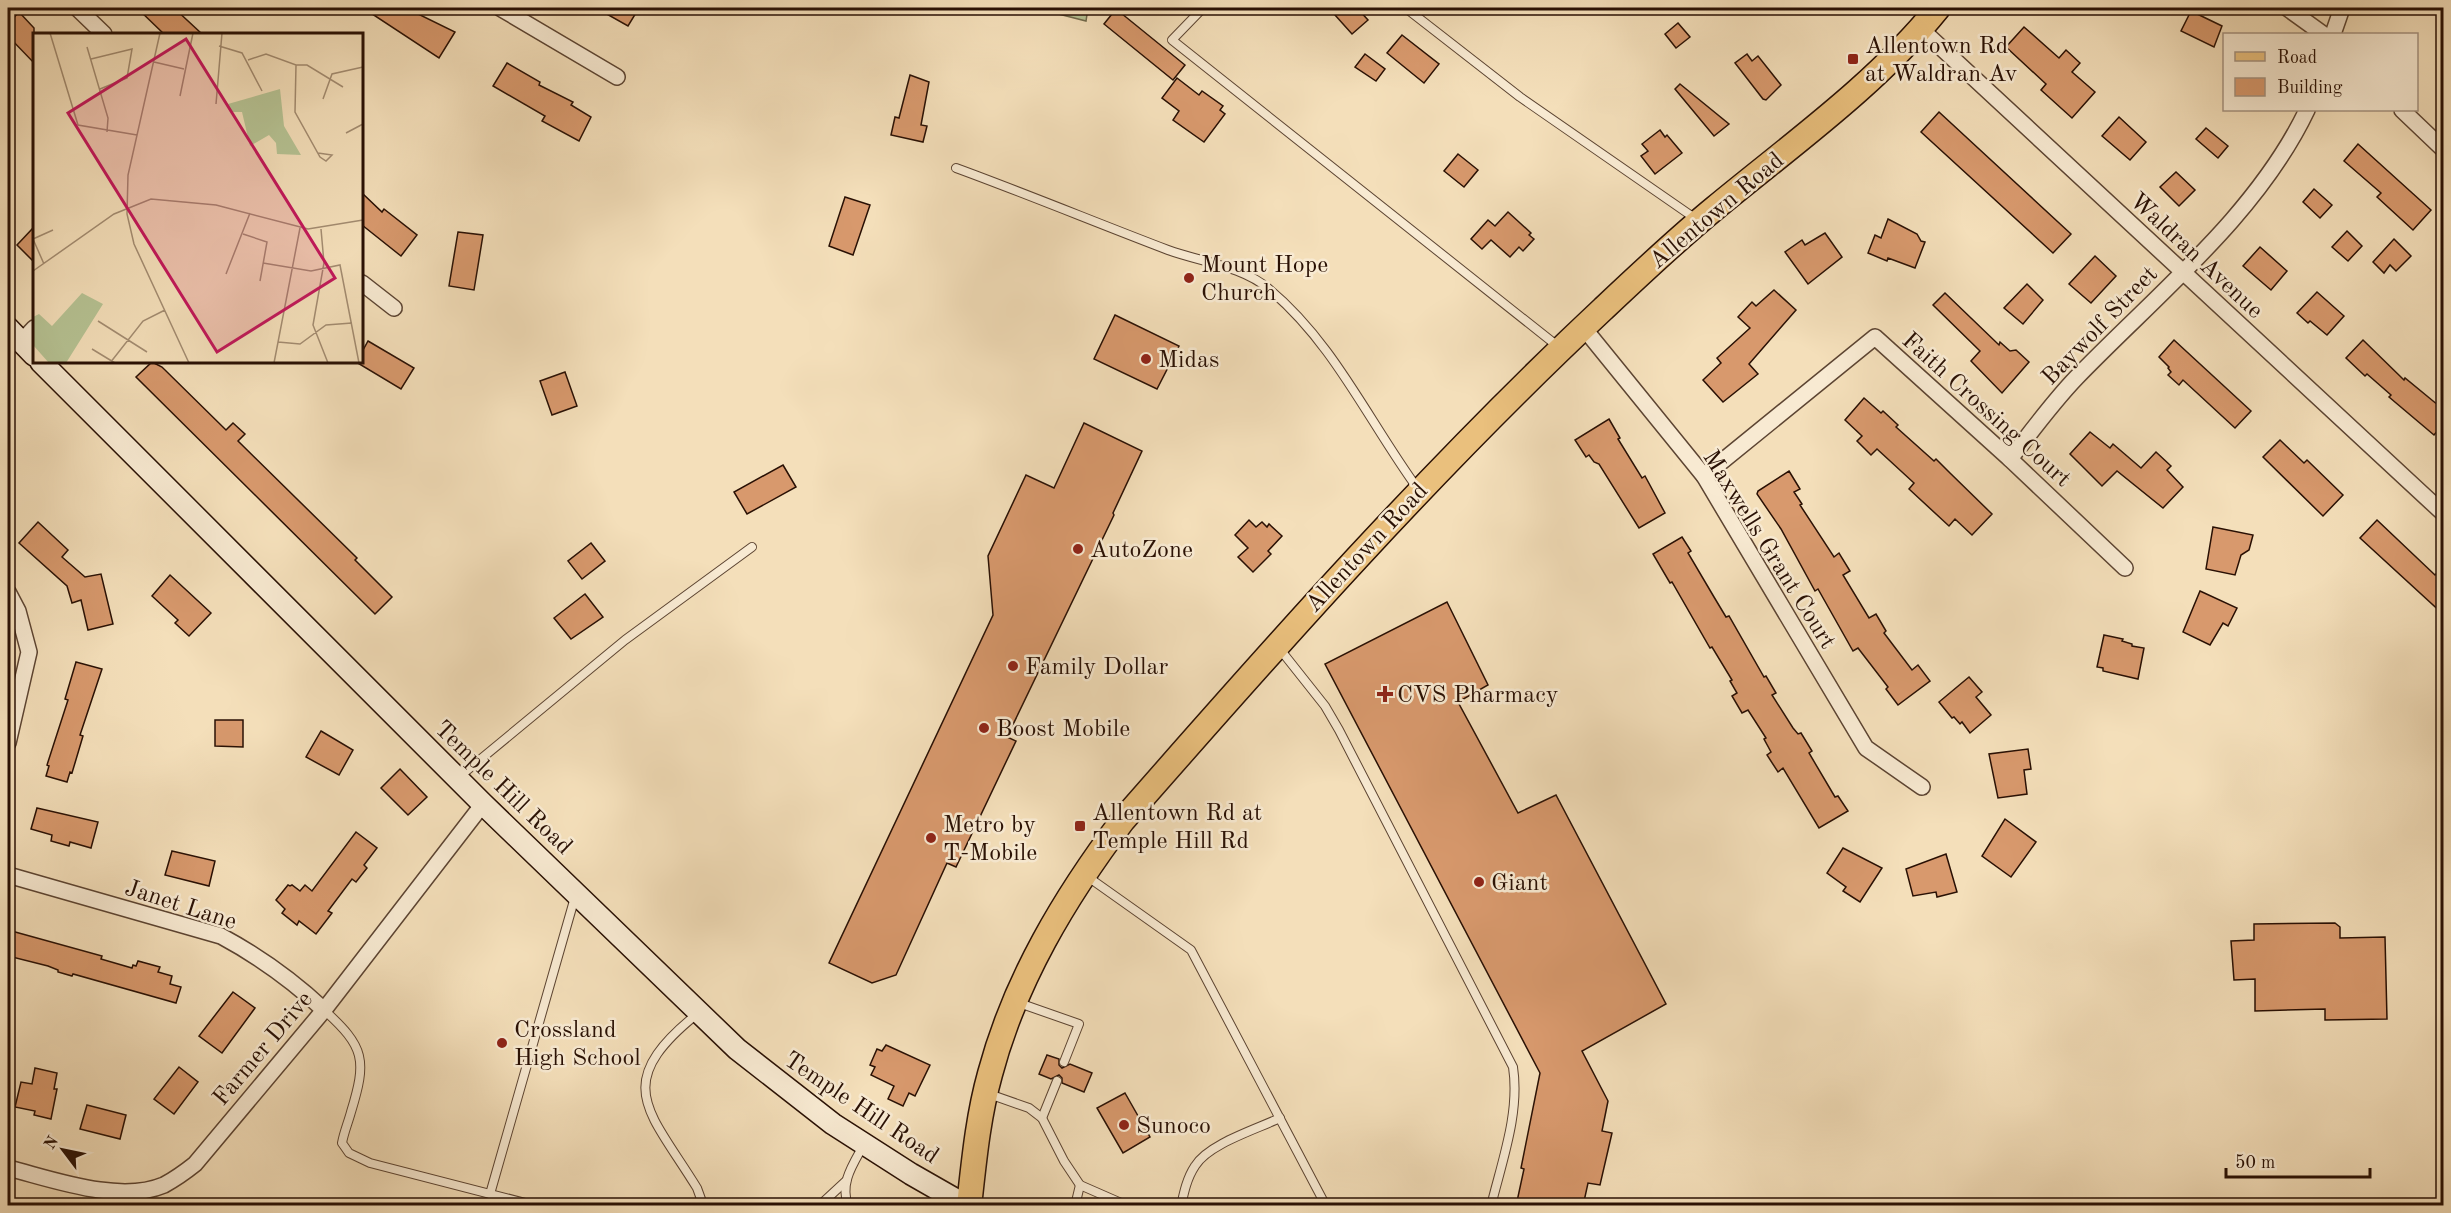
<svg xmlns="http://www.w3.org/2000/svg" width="2451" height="1213" viewBox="0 0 2451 1213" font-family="'Old Standard TT',serif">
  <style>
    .green { fill: #b6c394; stroke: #706a4c; stroke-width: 1.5 }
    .building { fill: #d8996d; stroke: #291004; stroke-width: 1.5 }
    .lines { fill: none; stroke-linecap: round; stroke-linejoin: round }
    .lane-casing { stroke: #5c4432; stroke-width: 10 }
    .street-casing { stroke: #5c4432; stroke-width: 18 }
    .secondary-casing { stroke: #291004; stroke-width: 24 }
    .primary-casing { stroke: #291004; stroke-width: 27 }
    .lane { stroke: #f8ead2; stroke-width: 8 }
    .street { stroke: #f8ead2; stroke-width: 15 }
    .secondary { stroke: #f8ead2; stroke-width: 21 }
    .primary { stroke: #eac07d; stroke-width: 24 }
    .poi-dot { fill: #8f2418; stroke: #f8ead2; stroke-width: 2 }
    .labels { text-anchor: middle; stroke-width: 5; stroke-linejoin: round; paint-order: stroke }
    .poi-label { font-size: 24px; fill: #291004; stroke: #f8ead2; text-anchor: start }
    .street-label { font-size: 24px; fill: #291004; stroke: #f8ead2 }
    .inset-road { fill: none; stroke: #a38c71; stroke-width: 1.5 }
    .view { fill: #c2185b; fill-opacity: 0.15; stroke: #c2185b; stroke-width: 3 }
    .inset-edge { fill: none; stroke: #291004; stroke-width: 3 }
  </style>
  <rect width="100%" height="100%" fill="#f4dfba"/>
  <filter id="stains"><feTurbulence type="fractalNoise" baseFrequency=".00333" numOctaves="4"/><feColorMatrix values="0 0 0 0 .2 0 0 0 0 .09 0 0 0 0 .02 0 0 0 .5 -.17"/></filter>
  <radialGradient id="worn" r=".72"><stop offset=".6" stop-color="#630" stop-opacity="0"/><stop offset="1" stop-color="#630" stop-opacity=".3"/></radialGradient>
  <path class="green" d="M1035,8h53l-2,13z"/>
  <g class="building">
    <path d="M137,8h37l28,26h-38z"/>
    <path d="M363,8h43l49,24 -16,26z"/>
    <path d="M596,8h43l-11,18z"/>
    <path d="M1342,8h15l11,12 -16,14 -17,-19z"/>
    <path d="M1116,9l69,56 -12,15 -69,-56z"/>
    <path d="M2191,11l31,15 -8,21 -33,-16z"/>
    <path d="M19,12l15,16v35l-26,-27v-12z"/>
    <path d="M1678,23l12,14 -14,11 -11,-14z"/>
    <path d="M2024,27l35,31 7,-8 14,13 -8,9 23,20 -23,26 -31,-28 5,-6 -40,-37z"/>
    <path d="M1402,35l37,29 -15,19 -37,-30z"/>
    <path d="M1365,54l20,15 -9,12 -21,-14z"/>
    <path d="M1747,54l5,7 6,-5 23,29 -15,15 -3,-1 -28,-36z"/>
    <path d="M507,63l33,19 -1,3 34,17 -2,3 20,12 -12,24 -37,-20 3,-5 -52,-30z"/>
    <path d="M910,75l19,7 -8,43 6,1 -4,16 -32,-7 4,-18 4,1z"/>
    <path d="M1177,78l22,17 3,-4 21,15 -3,4 5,4 -21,28 -31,-22 6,-9 -17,-13z"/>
    <path d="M1680,84l49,40 -15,12 -39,-47z"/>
    <path d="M1939,112l132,122 -18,19 -132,-121z"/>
    <path d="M2119,117l27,25 -16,18 -28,-24z"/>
    <path d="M2206,128l22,18 -10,12 -22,-19z"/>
    <path d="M1660,130l5,7 2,-2 15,18 -27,21 -14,-18 7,-5 -6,-7z"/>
    <path d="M2358,144l73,66 -18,20 -36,-33 4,-4 -37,-32z"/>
    <path d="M1458,154l20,16 -14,17 -20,-16z"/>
    <path d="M2176,172l19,18 -16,16 -19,-19z"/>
    <path d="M2314,189l18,16 -12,13 -17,-16z"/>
    <path d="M362,193l20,19 2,-3 33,26 -16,21 -39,-31z"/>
    <path d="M845,197l25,8 -17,50 -24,-9z"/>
    <path d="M1508,212l23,21 -2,2 5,4 -11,12 -4,-4 -9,10 -19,-17 -9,9 -11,-10 17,-19 7,6z"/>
    <path d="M1888,219l29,15 4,7 4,1 -10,26 -27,-10 -1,3 -19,-8 7,-18 6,3z"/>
    <path d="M34,227v35l-17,-17z"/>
    <path d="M2347,231l15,15 -14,15 -16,-14z"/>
    <path d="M458,232l25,3 -9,55 -25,-4z"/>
    <path d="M1825,233l17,24 -34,27 -23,-32 17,-12 3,5z"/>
    <path d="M2394,239l17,17 -15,15 -6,-6 -6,8 -11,-11z"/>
    <path d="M2260,247l27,24 -16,19 -28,-24z"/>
    <path d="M2095,256l21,20 -25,27 -22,-19z"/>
    <path d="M2027,284l16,16 -20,24 -19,-16z"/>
    <path d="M1774,290l22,20 -47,54 9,10 -35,28 -20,-22 18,-17 -4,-5 33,-30 -12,-11 14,-15 4,4z"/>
    <path d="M2317,292l27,24 -17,19 -17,-14 -2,2 -11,-10z"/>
    <path d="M1945,293l54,52 1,-3 10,9 6,-1 13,12 -27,31 -31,-32 9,-10 -47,-46z"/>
    <path d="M1115,315l64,31 -22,43 -63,-30z"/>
    <path d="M2174,340l77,71 -16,17 -52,-48 -4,5 -11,-10 3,-3 -3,-4 1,-1 -10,-10z"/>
    <path d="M2363,340l41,40 1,-2 39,32v13l-10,12 -45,-38 2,-2 -24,-21 -2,2 -19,-18z"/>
    <path d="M368,341l46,27 -13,21 -45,-27h6v-10z"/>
    <path d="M152,362l10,5 64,63 7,-7 12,11 -7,7 119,117 -2,2 37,37 -17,17 -239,-237z"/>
    <path d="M565,372l12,34 -25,9 -12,-34z"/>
    <path d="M1864,398l17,15 2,-2 15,14 -2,2 38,34 2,-2 14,14 42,41 -20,21 -17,-16 -6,7 -40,-37 5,-6 -37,-34 -6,6 -14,-14 5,-5 -17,-16z"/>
    <path d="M1609,419l11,19 -2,1 24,39 3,-2 20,37 -26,15 -40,-64 -5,-2 -5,-7 -3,2 -11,-17z"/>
    <path d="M1084,423l58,28 -29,62 1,2 -107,222 9,4 -60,126 -9,-4 -51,112 -24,8 -43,-20 164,-348 -5,-59 38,-81 28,13z"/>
    <path d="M2090,432l20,16 3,-4 28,24 15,-16 15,14 -4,4 16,17 -20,21 -46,-37 -15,15 -32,-32z"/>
    <path d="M2280,440l24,23 3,-3 36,35 -20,21 -60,-59z"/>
    <path d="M783,465l13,22 -49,27 -13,-22z"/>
    <path d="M1789,471l11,18 -6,3 8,12 -2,1 34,52 5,-4 11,18 -7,4 26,43 7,-4 10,17 -2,2 28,37 6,-5 12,16 -32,24 -12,-16 2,-2 -30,-39 -5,3 -35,-62 -3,2 -34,-62 -24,-35 1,-3z"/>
    <path d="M1249,520l7,7 6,-5 5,5 2,-3 13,12 -14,15 3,3 -18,18 -15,-15 10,-9 -13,-13z"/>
    <path d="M2377,520l58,55 9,-9v49l-84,-77z"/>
    <path d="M38,522l30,28 -6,7 23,20 16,-3 12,50 -25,6 -7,-30 -9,3 -5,-17 -48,-43z"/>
    <path d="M2213,527l40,8 -4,15 -8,5 -6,20 -29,-6z"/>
    <path d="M1682,537l9,14 -3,2 26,44 12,20 3,-1 35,61 2,-1 10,17 -4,2 21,33 5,6 3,-1 11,18 -3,2 26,44 3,-1 10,15 -29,17 -36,-60 -5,4 -11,-17 4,-3 -7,-13 2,-1 -18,-28 -6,3 -10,-17 5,-3 -7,-12 2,-1 -20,-33 -2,1 -38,-66 -2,1 -17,-29z"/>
    <path d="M591,543l14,18 -23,18 -14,-18z"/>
    <path d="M170,575l41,38 -22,23 -14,-13 3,-3 -26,-24z"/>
    <path d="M2200,591l37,17 -9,18 -5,-3 -13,22 -27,-13z"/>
    <path d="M585,594l18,23 -32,22 -17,-21z"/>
    <path d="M1447,602l41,83 -30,17 60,111 38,-18 110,209 -84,47 26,50 -6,30 10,2 -12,52 -12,-2 -5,23h-67l8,-37 -3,-1 19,-95 -215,-409z"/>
    <path d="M2104,635l19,4 -1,2 10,3v2l12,2 -6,31 -35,-8v-3l-6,-1z"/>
    <path d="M76,662l26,7 -22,66 3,1 -11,37 -2,-1 -3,10 -21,-6 3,-10 -2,-1 21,-65 -3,-1z"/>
    <path d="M1969,677l13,15 -6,5 15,18 -21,18 -8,-11 -2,2 -6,-7 -2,1 -13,-16z"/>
    <path d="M215,720h28v27l-28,-1z"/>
    <path d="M321,731l32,19 -14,25 -33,-18z"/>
    <path d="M2028,749l3,20 -7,1 3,24 -29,4 -9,-44z"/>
    <path d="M400,769l27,28 -19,18 -27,-27z"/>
    <path d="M37,808l61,14 -7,26 -21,-6 -1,4 -18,-5 1,-6 -21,-6z"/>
    <path d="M2005,819l31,23 -25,35 -29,-21z"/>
    <path d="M356,832l21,16 -13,17 3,3 -11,14 -4,-3 -24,32 4,2 -16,21 -17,-13 -2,4 -15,-12 3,-4 -9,-9 12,-15 2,1 2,-1 8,6 5,-6 7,6z"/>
    <path d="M1843,848l39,20 -22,34 -17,-11 3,-4 -19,-14z"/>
    <path d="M172,851l43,10 -6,25 -44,-11z"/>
    <path d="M1946,854l11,38 -20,5 -1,-5 -23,4 -7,-27z"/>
    <path d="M2335,923l5,4v11l45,-1 2,82 -62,1v-11l-70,2v-32l-21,1 -3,-39 23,-1v-16z"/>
    <path d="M8,930l94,26 -1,3 31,9 1,-3 3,1 2,-5 22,6 -2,5 14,4 -2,8 11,3 -5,16 -103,-29 -1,2 -14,-4v-2l-10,-4 -40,-10z"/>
    <path d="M233,992l22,16 -33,45 -23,-17z"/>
    <path d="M886,1045l44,20 -15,31 -6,-3 -6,13 -15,-7 6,-13 -23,-11 4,-8 -5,-2 7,-16 5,2z"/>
    <path d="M1047,1055l12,4v6l3,3 8,-4 22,9 -8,19 -22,-9v-5l-3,-3 -8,4 -12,-5z"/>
    <path d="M179,1067l19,15 -24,32 -20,-15z"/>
    <path d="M35,1068l22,5 -3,16h3l-6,30 -17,-4 1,-4 -20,-4 6,-25 11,2z"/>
    <path d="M1125,1093l25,44 -27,16 -26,-45z"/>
    <path d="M87,1105l39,10 -6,24 -40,-10z"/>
  </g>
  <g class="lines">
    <g class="lane-casing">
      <g id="lane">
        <path d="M1203,8l-31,32 388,308"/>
        <path d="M1407,9l113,88 176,122"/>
        <path d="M956,168c71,26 141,55 212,82 33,12 74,16 101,39 65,54 100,133 149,200"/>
        <path d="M1279,648l46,58 14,24 174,337c7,46 -11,94 -22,139"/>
        <path d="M459,777l166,-137 127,-93"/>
        <path d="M1088,877l103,73 135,256"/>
        <path d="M1019,1003l60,21 -15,38"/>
        <path d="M324,1010c41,37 43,50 27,102 -3,11 -7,20 -9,31l7,10 21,10 167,43"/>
        <path d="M697,1014c-87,70 -48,96 0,174l4,11v7"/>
        <path d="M989,1094l40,14 13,10 22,43 16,24 48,21"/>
        <path d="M1042,1118l15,-37"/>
        <path d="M490,1194l85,-297"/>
        <path d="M819,1206l27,-25"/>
        <path d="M848,1206c-8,-23 4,-40 15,-60"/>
        <path d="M1075,1206l5,-21"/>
        <path d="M1181,1206c3,-14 6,-28 14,-40 13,-22 62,-37 85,-48"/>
      </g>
    </g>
    <g class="street-casing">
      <g id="street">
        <path d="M77,8l27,26"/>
        <path d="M500,8l117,69"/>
        <path d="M2287,8l36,26"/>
        <path d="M1921,29l523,485"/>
        <path d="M2333,34l9,-26"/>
        <path d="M2402,110l42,40"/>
        <path d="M362,283l32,25"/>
        <path d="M1583,327l121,149 162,272 56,39"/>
        <path d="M21,342l13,-14"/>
        <path d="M2010,459c21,-27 42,-56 66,-81 80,-83 181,-163 231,-268"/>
        <path d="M1704,476l171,-139 135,122 115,109"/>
        <path d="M8,592l10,19 11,41 -21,91"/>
        <path d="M8,875l213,61c39,21 71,44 103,74"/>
        <path d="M8,1168c44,11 111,36 156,17 11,-6 21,-13 31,-21l129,-154 159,-206"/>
      </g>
    </g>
    <g class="secondary-casing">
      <g id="secondary">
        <path d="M8,328l26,27"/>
        <path d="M41,362l442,442 254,245 96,75 78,50 56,32"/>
      </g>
    </g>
    <g class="primary-casing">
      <path id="primary" d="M969,1206c5,-45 9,-89 21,-132 25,-94 75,-177 133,-254 154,-176 309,-351 480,-511 36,-34 73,-69 112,-101 76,-63 161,-123 223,-200"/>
    </g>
    <use href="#lane" class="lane"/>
    <use href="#street" class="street"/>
    <use href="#secondary" class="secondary"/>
    <use href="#primary" class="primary"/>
  </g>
  <g class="poi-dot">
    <rect x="1847" y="53" width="12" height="12" rx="3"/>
    <circle cx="1189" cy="278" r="6"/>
    <circle cx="1146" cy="359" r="6"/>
    <circle cx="1078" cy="549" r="6"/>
    <circle cx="1013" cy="666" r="6"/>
    <path d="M1382 685h6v6h6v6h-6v6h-6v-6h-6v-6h6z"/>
    <circle cx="984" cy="728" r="6"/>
    <rect x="1074" y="820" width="12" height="12" rx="3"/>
    <circle cx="931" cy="838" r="6"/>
    <circle cx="1479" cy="882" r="6"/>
    <circle cx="502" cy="1043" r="6"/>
    <circle cx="1124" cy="1125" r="6"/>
  </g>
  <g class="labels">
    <g class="poi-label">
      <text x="1865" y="53">Allentown Rd<tspan x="1865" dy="28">at Waldran Av</tspan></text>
      <text x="1201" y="272">Mount Hope<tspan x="1201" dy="28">Church</tspan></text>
      <text x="1158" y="367">Midas</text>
      <text x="1090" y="557">AutoZone</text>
      <text x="1025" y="674">Family Dollar</text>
      <text x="1397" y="702">CVS Pharmacy</text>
      <text x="996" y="736">Boost Mobile</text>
      <text x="1092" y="820">Allentown Rd at<tspan x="1092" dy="28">Temple Hill Rd</tspan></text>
      <text x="943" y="832">Metro by<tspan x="943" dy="28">T-Mobile</tspan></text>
      <text x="1491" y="890">Giant</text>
      <text x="514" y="1037">Crossland<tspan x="514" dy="28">High School</tspan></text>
      <text x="1136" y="1133">Sunoco</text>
    </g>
    <g class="street-label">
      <text transform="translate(1716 210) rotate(-40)" y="8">Allentown Road</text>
      <text transform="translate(2197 255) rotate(43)" y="8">Waldran Avenue</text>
      <text transform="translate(2099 325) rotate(-46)" y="8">Baywolf Street</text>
      <text transform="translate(1987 409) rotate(42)" y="8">Faith Crossing Court</text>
      <text transform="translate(1366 547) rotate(-47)" y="8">Allentown Road</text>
      <text transform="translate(1770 549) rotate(58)" y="8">Maxwells Grant Court</text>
      <text transform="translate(504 787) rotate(44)" y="8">Temple Hill Road</text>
      <text transform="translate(181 904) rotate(18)" y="8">Janet Lane</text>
      <text transform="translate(262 1048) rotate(-50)" y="8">Farmer Drive</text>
      <text transform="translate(862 1107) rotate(34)" y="8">Temple Hill Road</text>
    </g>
  </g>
  <g transform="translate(33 33)">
    <rect width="330" height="330" fill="#f4dfba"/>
    <path d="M247,56l4,37 17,29 -24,-1 -1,-11 -7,-8 -19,11 -8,-34h-12l-2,-8zM49,260l21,11 -37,59h-17l-16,-18v-28l6,-3 13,12z" fill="#b6c394"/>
    <path class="inset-road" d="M17,0l28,92 59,10M127,0l-32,142 -1,39 7,30 55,119M186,13l23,7 20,38M54,14l21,71 -1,14M58,26l41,-10 -5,29 -27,11M215,27l18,-6 30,11h11l36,22M121,29l30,7M263,32l-1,47 25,45 6,4 6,-6 -14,-2M147,63l13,-63M290,66l9,-25 31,-7M183,71l6,-71M313,100l17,-9M288,196l3,34 -11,62 15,38M210,201l24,8 -7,39M0,206l11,25M0,206l20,-9M230,230l48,8 29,-6 19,98M0,238l81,-57 37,-15 65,6 92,24 55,-9M193,241l24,-61M65,288l49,31M245,309l22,2 26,-19 26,-2M59,316l23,14M77,330l33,-42 22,-11M241,330l26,-135"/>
    <path class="view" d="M153,6l149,239 -118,74 -149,-239z"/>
    <rect width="330" height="330" class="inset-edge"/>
  </g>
  <rect width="2451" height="1213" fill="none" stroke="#f4dfba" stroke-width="30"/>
  <rect x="9" y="9" width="2433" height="1195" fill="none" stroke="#291004" stroke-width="3"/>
  <rect x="15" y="15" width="2421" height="1183" fill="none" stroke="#291004" stroke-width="1.5"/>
  <rect x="2223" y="33" width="195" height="78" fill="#f8ead2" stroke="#a59380" stroke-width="1.5"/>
  <rect x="2235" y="52" width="30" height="9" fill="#eac07d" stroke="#a59380" stroke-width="1.5"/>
  <text x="2277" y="63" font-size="18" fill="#291004">Road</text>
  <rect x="2235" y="78" width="30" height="18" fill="#d8996d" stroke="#a59380" stroke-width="1.5"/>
  <text x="2277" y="93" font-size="18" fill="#291004">Building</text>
  <g transform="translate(63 1150) rotate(302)" stroke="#f8ead2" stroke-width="4.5" paint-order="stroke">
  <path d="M0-4.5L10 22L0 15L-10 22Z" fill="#291004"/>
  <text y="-9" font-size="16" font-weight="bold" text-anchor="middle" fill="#291004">N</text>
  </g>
  <path d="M2226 1168v9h144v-9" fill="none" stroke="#291004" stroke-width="3"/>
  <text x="2235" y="1168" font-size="18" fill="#291004" stroke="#f8ead2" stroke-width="4.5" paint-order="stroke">50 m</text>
  <rect width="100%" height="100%" filter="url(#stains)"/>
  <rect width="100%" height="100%" fill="url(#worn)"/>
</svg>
